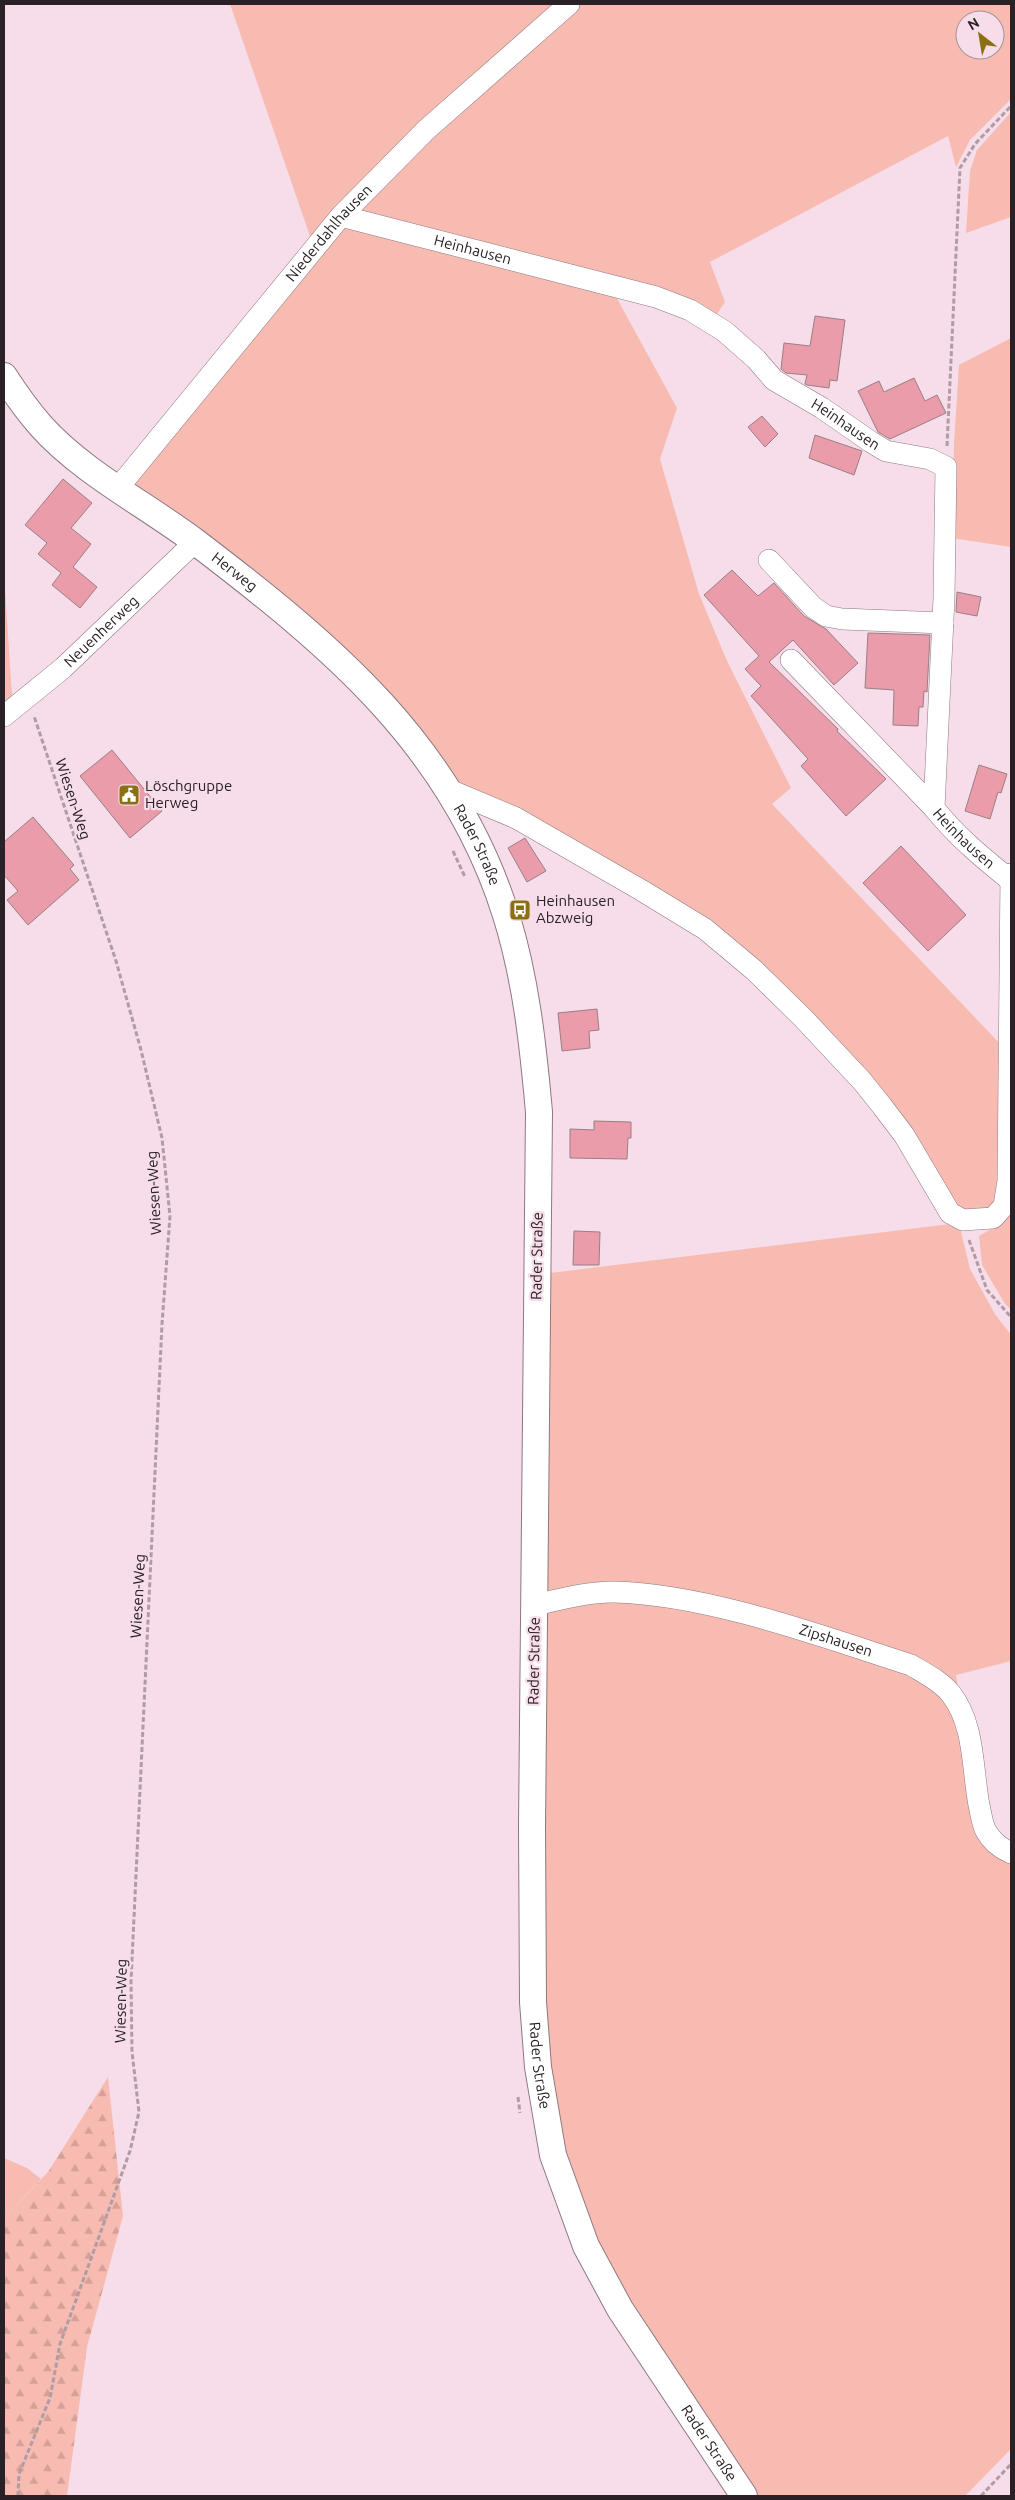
<svg xmlns="http://www.w3.org/2000/svg" width="1015" height="2500" viewBox="0 0 1015 2500" font-family="Ubuntu,sans-serif">
  <style>
    .grass { fill: #f8bbb1; fill-rule: evenodd }
    .forest { fill: url(#forest-firs) }
    .building { fill: #eb9cab; stroke: #997f83 }
    .lines { fill: none; stroke-linecap: round; stroke-linejoin: round }
    .minor-casing { stroke: #8e7782; stroke-width: 22 }
    .major-casing { stroke: #8e7782; stroke-width: 28 }
    .path { stroke: #af9ca5; stroke-width: 3; stroke-dasharray: 5 2.5; stroke-linecap: butt }
    .minor { stroke: #fff; stroke-width: 21 }
    .major { stroke: #fff; stroke-width: 26 }
    .labels { text-anchor: middle; stroke-width: 4.5; stroke-linejoin: round; paint-order: stroke }
    .street-label { font-size: 15px; fill: #2a2126; stroke: #f6dde9 }
    .poi-label { font-size: 15px; fill: #2a2126; stroke: #f6dde9; text-anchor: start }
  </style>
  <defs>
    <pattern id="forest-firs" width="22" height="20" patternUnits="userSpaceOnUse" patternTransform="scale(1.25)"><rect width="22" height="20" fill="#f8bbb1"/><path d="M5 1l3.5 6h-7zM16 11l3.5 6h-7z" fill="#d5a098"/></pattern>
  </defs>
  <rect width="100%" height="100%" fill="#f6dde9"/>
  <g class="grass">
    <path d="M230,4h332l-251,235z"/>
    <path d="M578,4h433v95l-41,41 -14,27 -8,-31 -238,126 15,40 -12,18 -364,-108zM965,20h30v30h-30z"/>
    <path d="M1011,112v105l-45,16 4,-62 7,-21z"/>
    <path d="M338,223l276,70 63,115 -17,51 39,135 28,67 64,127 -19,16 232,244 -2,157 -40,11 -24,-25 -182,-223 -308,-185 -16,-25 -308,-271z"/>
    <path d="M1011,338v209l-59,-9 2,-94 5,-79z"/>
    <path d="M4,574l8,122 -8,7z"/>
    <path d="M1011,1210v99l-6,-5 -23,-39 -3,-29 19,-11z"/>
    <path d="M959,1223l11,46 25,45 16,21v326l-55,14 20,129 35,52v593l-46,47h-217l-158,-251 -48,-179v-792z"/>
    <path d="M4,2158l23,10 14,11 -37,39z"/>
  </g>
  <path class="forest" d="M108,2077l15,139 -36,131 -20,149h-63v-278l44,-46z"/>
  <g class="building">
    <path d="M815,316l30,4 -8,61 -7,-1 -1,8 -22,-3 -2,-1 2,-9 -21,-2 -5,-4 3,-26 26,3z"/>
    <path d="M914,378l11,23 12,-6 9,18 -56,26 -12,-7 -20,-41 21,-10 5,11z"/>
    <path d="M762,416l16,18 -13,13 -17,-20z"/>
    <path d="M815,435l47,16 -8,24 -45,-17z"/>
    <path d="M63,479l29,24 -21,25 20,16 -18,23 24,20 -17,21 -28,-23 9,-12 -23,-19 9,-11 -22,-18z"/>
    <path d="M732,570l26,26 16,-13 30,33 22,13 32,34 -24,22 -41,-45 -24,22 69,67 -1,2 49,48 -40,37 -45,-50 7,-7 -57,-63 10,-10 -16,-17 14,-13 -55,-61z"/>
    <path d="M957,592l24,5 -4,19 -21,-4z"/>
    <path d="M868,633l62,2 -3,57 -3,-1 -1,16h-4l-1,19 -25,-1 1,-35 -29,-2z"/>
    <path d="M112,750l50,61 -32,27 -50,-62z"/>
    <path d="M979,765l28,9 -6,19 -3,-1 -8,27 -25,-8z"/>
    <path d="M33,817l41,48 -4,4 9,11 -51,45 -21,-25 11,-9 -14,-16v-33z"/>
    <path d="M525,838l21,33 -19,11 -19,-34z"/>
    <path d="M901,846l65,69 -38,36 -65,-68z"/>
    <path d="M597,1009l2,21 -10,1 1,17 -28,3 -4,-38z"/>
    <path d="M594,1121l37,1v16h-3l-1,21 -57,-1v-29l24,1z"/>
    <path d="M574,1231l26,1 -1,33h-26z"/>
  </g>
  <g class="lines">
    <g class="minor-casing">
      <g id="minor">
        <path id="s1" d="M341,216l315,81 34,13 34,21 32,28 18,21 48,28 49,34 15,9 44,8 16,8 -2,131 -10,210c22,28 49,50 76,72"/>
        <path id="s2" d="M118,488l223,-272 85,-86 143,-126"/>
        <path d="M769,560l44,47 13,9 16,3 101,4"/>
        <path d="M791,660l143,148"/>
        <path id="s3" d="M4,716l59,-48 132,-126"/>
        <path d="M447,789l69,29 125,72 64,39 49,41 49,48 59,63 20,25 22,29 46,78 13,7 30,-2 11,-12 4,-25 3,-307"/>
        <path id="s4" d="M535,1605c26,-6 52,-13 78,-13 94,2 208,44 298,73 13,8 30,16 40,29 24,31 21,74 28,111 2,8 3,19 7,26 6,11 14,17 25,22"/>
      </g>
    </g>
    <g class="major-casing">
      <g id="major">
        <path id="s5" d="M4,376c11,17 23,34 37,50 42,47 106,79 156,117 135,103 256,203 309,372 20,64 27,130 33,197l-7,714 1,176 5,65 15,88 33,91 34,63 124,187"/>
      </g>
    </g>
    <g class="path">
      <path d="M947,446l13,-278 15,-24 36,-38"/>
      <path d="M453,851l12,26"/>
      <path d="M969,1240l18,50 24,27"/>
      <path d="M518,2097l2,16"/>
      <path d="M18,2496l1,-22 31,-76 10,-54 70,-193 9,-39 -7,-60 -1,-71 31,-657 8,-108 -8,-78 -21,-88 -25,-89 -82,-245"/>
      <path d="M981,2496l30,-32"/>
    </g>
    <use href="#minor" class="minor"/>
    <use href="#major" class="major"/>
  </g>
  <defs>
    <g id="civic-square" transform="scale(1.125)"><rect x="-9" y="-9" width="18" height="18" rx="4" fill="#8a7012" stroke="#f6dde9"/><path d="M-.6-6.5H3V-4.5H.6V-3L4-1V1h2V6H-6V1h2V-1L-.6-3ZM-1.2 2.5V6h2.4V2.5Z" fill="#fff"/></g>
    <g id="bus-square" transform="scale(1.125)"><rect x="-9" y="-9" width="18" height="18" rx="4" fill="#8a7012" stroke="#f6dde9"/><path d="M-5-6H5V4H4V6H2V4H-2V6H-4V4H-5ZM-3.5-4V0h7V-4ZM-3.5 1.2v1.5H-2V1.2ZM2 1.2v1.5H3.5V1.2Z" fill="#fff"/></g>
  </defs>
  <g fill-rule="evenodd">
    <use href="#civic-square" x="129" y="795"/>
    <use href="#bus-square" x="520" y="910"/>
  </g>
  <g class="labels">
    <g class="street-label">
      <text dy="5" stroke="none"><textPath href="#s2" startOffset="331">Niederdahlhausen</textPath></text>
      <text dy="5" stroke="none"><textPath href="#s1" startOffset="136">Heinhausen</textPath></text>
      <text dy="5" stroke="none"><textPath href="#s1" startOffset="556">Heinhausen</textPath></text>
      <text dy="5" stroke="none"><textPath href="#s5" startOffset="305">Herweg</textPath></text>
      <text dy="5" stroke="none"><textPath href="#s3" startOffset="129">Neuenherweg</textPath></text>
      <text transform="translate(73 799) rotate(72)" y="5">Wiesen-Weg</text>
      <text dy="5" stroke="none"><textPath href="#s1" startOffset="1051">Heinhausen</textPath></text>
      <text dy="5" stroke="none"><textPath href="#s5" startOffset="674">Rader Straße</textPath></text>
      <text transform="translate(154 1193) rotate(-93)" y="5">Wiesen-Weg</text>
      <text transform="translate(537 1256) rotate(-89)" y="5">Rader Straße</text>
      <text transform="translate(138 1596) rotate(-87)" y="5">Wiesen-Weg</text>
      <text dy="5" stroke="none"><textPath href="#s4" startOffset="308">Zipshausen</textPath></text>
      <text transform="translate(534 1661) rotate(-89)" y="5">Rader Straße</text>
      <text transform="translate(121 2001) rotate(-89)" y="5">Wiesen-Weg</text>
      <text dy="5" stroke="none"><textPath href="#s5" startOffset="1904">Rader Straße</textPath></text>
      <text dy="5" stroke="none"><textPath href="#s5" startOffset="2324">Rader Straße</textPath></text>
    </g>
    <g class="poi-label">
      <text x="145" y="791">Löschgruppe<tspan x="145" dy="17">Herweg</tspan></text>
      <text x="536" y="906">Heinhausen<tspan x="536" dy="17">Abzweig</tspan></text>
    </g>
  </g>
  <rect width="1015" height="2500" fill="none" stroke="#2a2126" stroke-width="10"/>
  <g transform="translate(980 35) rotate(329)"><circle r="24" fill="#f6dde9" stroke="#a4929b"/>
  <path d="M0-4L9 19L0 12L-9 19Z" fill="#8a7012"/>
  <text y="-8" font-size="14" font-weight="bold" text-anchor="middle" fill="#2a2126">N</text>
  </g>
</svg>
